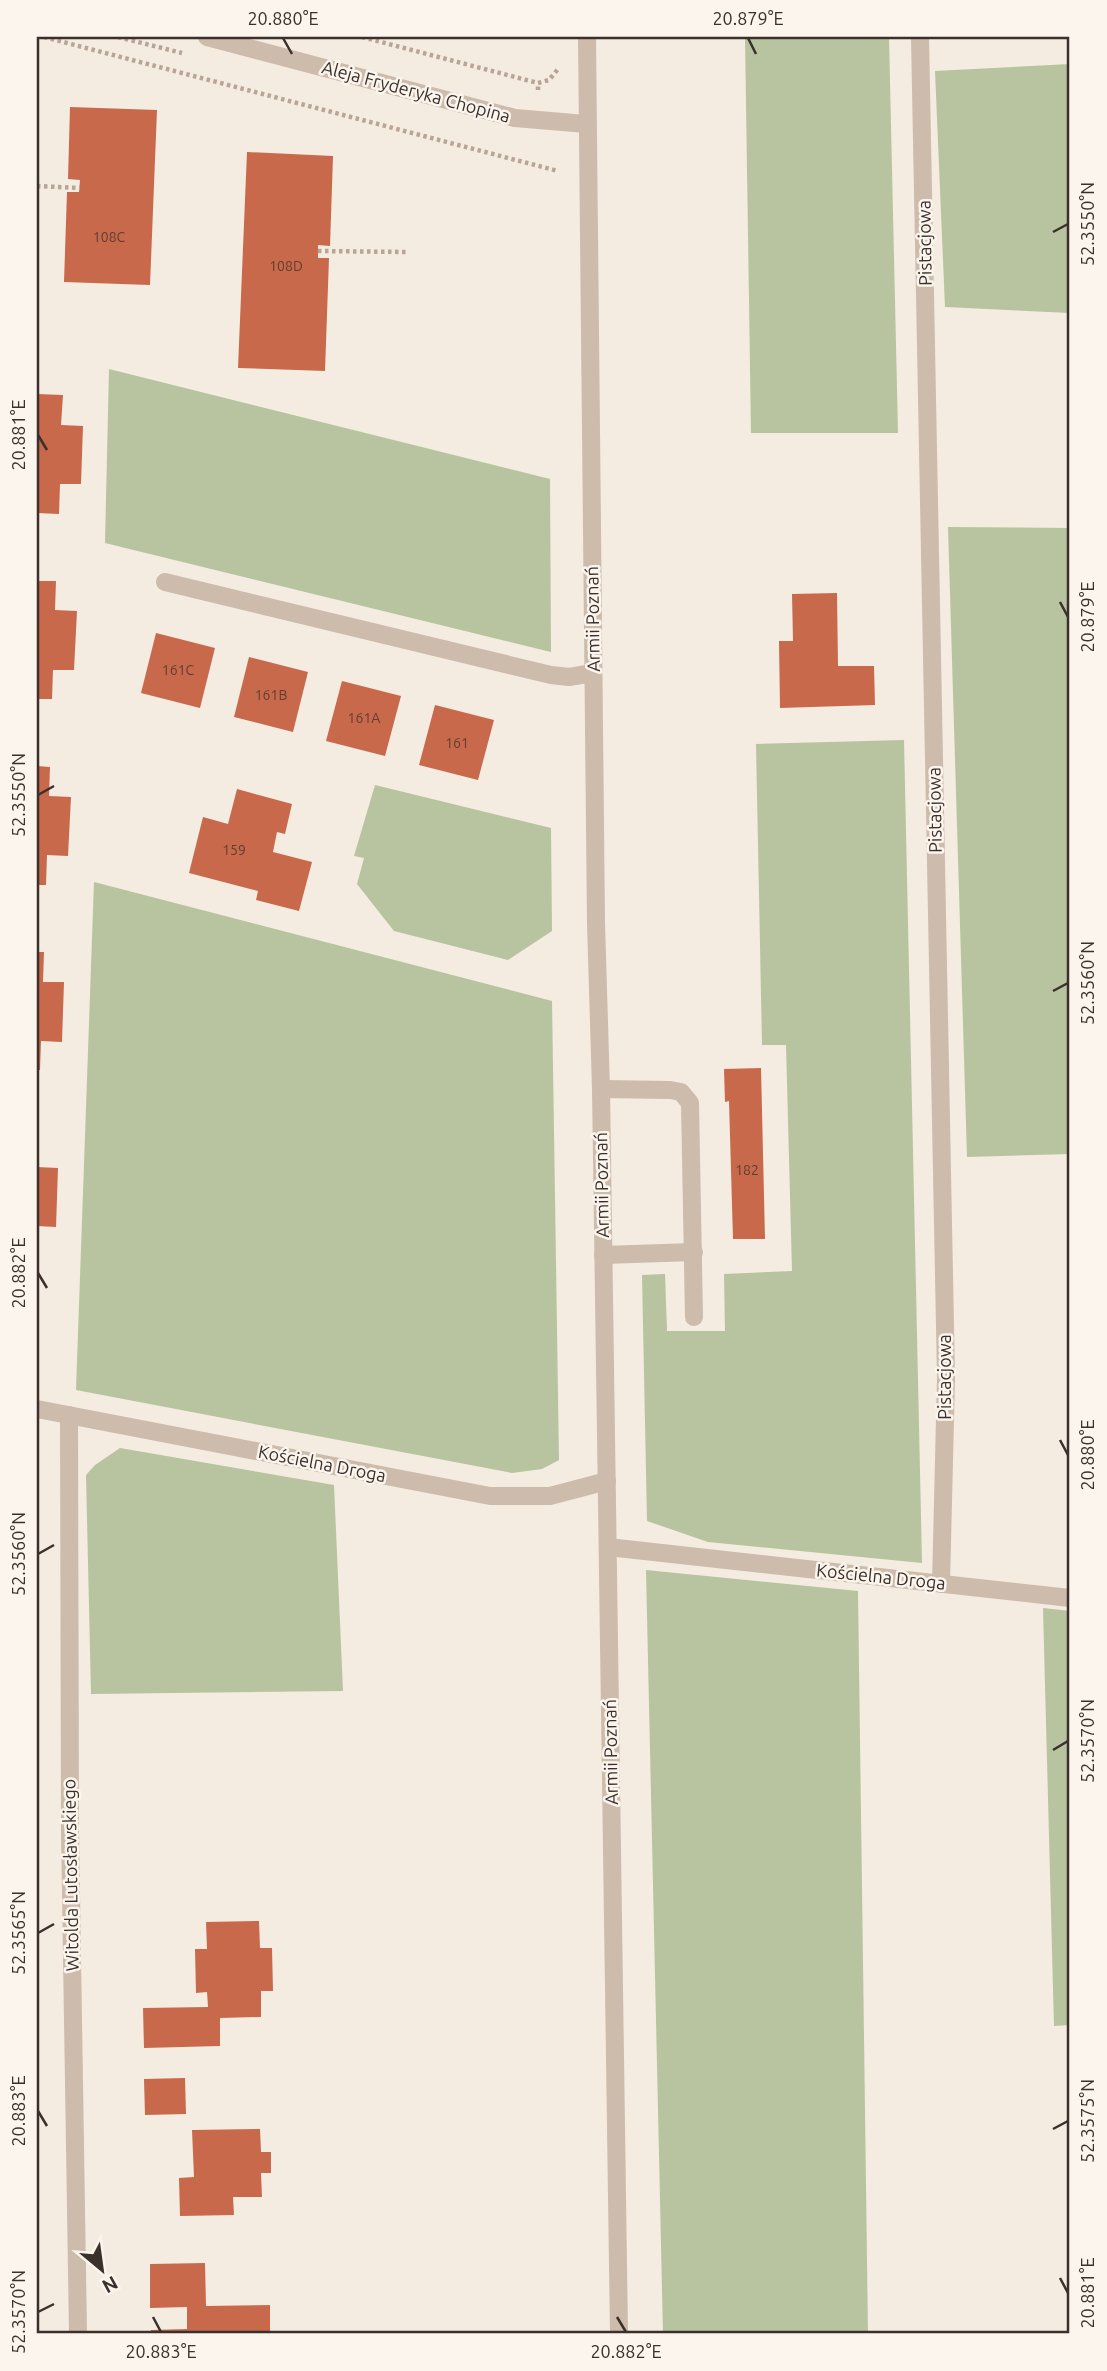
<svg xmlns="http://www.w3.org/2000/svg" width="1107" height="2371" viewBox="0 0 1107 2371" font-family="Ubuntu,sans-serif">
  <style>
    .green { fill: #b8c4a0 }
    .building { fill: #c8694b }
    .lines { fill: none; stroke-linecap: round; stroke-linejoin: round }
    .path { stroke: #b9a596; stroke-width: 4.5; stroke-dasharray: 3.5 3.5; stroke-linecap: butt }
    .lane { stroke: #cdbbac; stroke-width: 18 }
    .street { stroke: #cdbbac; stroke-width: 18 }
    .ticks { fill: none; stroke: #3b302b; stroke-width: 2.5 }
    .labels { text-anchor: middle; stroke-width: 5; stroke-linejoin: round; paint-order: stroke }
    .number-label { font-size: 14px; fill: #5e3e33 }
    .street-label { font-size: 18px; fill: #3b302b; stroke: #fbf5ee }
    .neatline { fill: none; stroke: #3b302b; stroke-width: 2.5 }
    .ticks-label { font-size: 18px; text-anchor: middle; fill: #3b302b }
  </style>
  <rect width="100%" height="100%" fill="#f4ebe1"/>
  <g class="green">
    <path d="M745,37h144l9,396h-147z"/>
    <path d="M1070,64v249l-125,-6 -10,-236z"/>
    <path d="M109,369l441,110 1,173 -446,-109z"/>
    <path d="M948,527l122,1v626l-103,3z"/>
    <path d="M904,740l18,823 -214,-21 -61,-21 -5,-246 23,-1 2,57h58l-1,-57 68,-3 -6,-226h-24l-6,-301z"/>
    <path d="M375,785l176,43 1,103 -44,29 -114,-29 -37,-47 7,-26 -10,-2z"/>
    <path d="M94,882l458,119 7,459 -17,9 -30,4 -436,-83z"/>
    <path d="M120,1448l214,37 9,206 -252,3 -5,-219 9,-10z"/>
    <path d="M646,1570l212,21 10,743h-205z"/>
    <path d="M1043,1608l27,3v414l-16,1z"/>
  </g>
  <g class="building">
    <path d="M70,107l87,3 -7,175 -86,-3 3,-90h12l1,-12 -12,-1z"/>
    <path d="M247,152l86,4 -3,90 -12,-1v13h11l-4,113 -87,-3z"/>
    <path d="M37,394l26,1 -2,30 22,1 -2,58h-21l-1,30 -22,-1z"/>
    <path d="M37,581h19l-1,29 22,1 -3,59h-21l-1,29h-15z"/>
    <path d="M837,593l1,73h36l1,39 -95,3 -1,-67h14l-1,-47z"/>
    <path d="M156,633l59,15 -15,60 -59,-15z"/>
    <path d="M249,657l59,15 -15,60 -59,-15z"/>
    <path d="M342,681l59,15 -16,60 -59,-15z"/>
    <path d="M435,705l59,15 -16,60 -59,-15z"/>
    <path d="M37,766l13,1 -1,29 22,1 -3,59 -21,-1 -1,30h-9z"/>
    <path d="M237,789l55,15 -7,30 -8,-2 -4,20 39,10 -13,49 -43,-11 2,-9 -69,-18 14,-56 25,7z"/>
    <path d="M37,952h7l-1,30h21l-2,60 -21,-1 -1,29h-3z"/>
    <path d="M761,1068l4,171h-32l-4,-138 -4,1 -1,-33z"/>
    <path d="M37,1167l21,1 -2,59 -19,-1z"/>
    <path d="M259,1921l1,27h12l1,43h-12v26l-41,1v28l-76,2 -1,-40 65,-1 -1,-15 -11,1 -1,-44h12l-1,-27z"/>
    <path d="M185,2078l1,36 -41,1 -1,-36z"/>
    <path d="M260,2129l1,23h10v21h-10l1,24h-29l1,18 -54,1 -1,-38 15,-1 -2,-47z"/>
    <path d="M205,2263l1,43 64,-1v29h-119v-4l36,-1v-22l-37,1v-44z"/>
  </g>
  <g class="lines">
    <g class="path">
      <path d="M44,37l514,134"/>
      <path d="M118,37l64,16"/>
      <path d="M362,37l176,46"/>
      <path d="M538,90v-7l11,-3 9,-11"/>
      <path d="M37,186l43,2"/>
      <path d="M318,251l89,1"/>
    </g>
    <g class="lane">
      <path d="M165,582l386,93 18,2 24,-4"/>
      <path d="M601,1089l69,1 11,2 9,11 4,214"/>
      <path d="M603,1255l91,-3"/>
    </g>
    <g class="street">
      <path d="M207,37l308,81 71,6"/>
      <path d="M587,37l9,886 5,166 18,1245"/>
      <path d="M920,37l26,1341 -5,206"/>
      <path d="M37,1409l453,87h60l57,-15"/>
      <path d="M69,1415l1,416 8,503"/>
      <path d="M608,1547l462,51"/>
    </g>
  </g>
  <path class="ticks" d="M283,38l9,16M748,38l8,16M1053,232l15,-8M38,435l9,15M1060,602l8,15M38,795l16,-9M1053,991l15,-8M38,1273l9,15M1060,1440l8,15M38,1554l16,-9M1053,1750l15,-9M38,1933l16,-9M38,2111l9,15M1053,2129l15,-8M1060,2278l8,15M38,2312l16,-8M153,2317l8,15M617,2317l9,15"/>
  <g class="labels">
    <g class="number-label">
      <text x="109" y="242">108C</text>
      <text x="286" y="271">108D</text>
      <text x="178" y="675">161C</text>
      <text x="271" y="700">161B</text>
      <text x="364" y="723">161A</text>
      <text x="457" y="748">161</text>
      <text x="234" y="855">159</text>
      <text x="747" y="1175">182</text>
    </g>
    <g class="street-label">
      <text transform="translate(416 92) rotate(15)" y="6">Aleja Fryderyka Chopina</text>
      <text transform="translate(925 243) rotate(-91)" y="6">Pistacjowa</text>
      <text transform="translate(593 619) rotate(-91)" y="6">Armii Poznań</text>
      <text transform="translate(935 810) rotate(-91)" y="6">Pistacjowa</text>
      <text transform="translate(602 1185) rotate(-91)" y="6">Armii Poznań</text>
      <text transform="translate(945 1377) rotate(-90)" y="6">Pistacjowa</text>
      <text transform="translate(322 1464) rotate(11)" y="6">Kościelna Droga</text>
      <text transform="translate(881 1577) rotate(6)" y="6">Kościelna Droga</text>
      <text transform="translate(611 1752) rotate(-91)" y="6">Armii Poznań</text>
      <text transform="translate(71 1875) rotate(-91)" y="6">Witolda Lutosławskiego</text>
    </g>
  </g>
  <rect width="1107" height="2371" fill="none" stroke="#fbf5ee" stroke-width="77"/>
  <g transform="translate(102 2270) rotate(151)" stroke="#fbf5ee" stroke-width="5" paint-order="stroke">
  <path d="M0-5L12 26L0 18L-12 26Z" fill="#3b302b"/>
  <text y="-10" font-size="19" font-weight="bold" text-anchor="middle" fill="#3b302b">N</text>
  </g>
  <rect x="38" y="38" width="1030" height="2294" class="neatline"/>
  <g class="ticks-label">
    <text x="283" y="25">20.880°E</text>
    <text x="748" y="25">20.879°E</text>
    <text transform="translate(1088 224) rotate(-90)" y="6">52.3550°N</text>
    <text transform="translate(19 435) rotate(-90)" y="6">20.881°E</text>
    <text transform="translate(1088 617) rotate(-90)" y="6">20.879°E</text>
    <text transform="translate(19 795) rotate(-90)" y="6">52.3550°N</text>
    <text transform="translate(1088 983) rotate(-90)" y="6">52.3560°N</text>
    <text transform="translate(19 1273) rotate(-90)" y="6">20.882°E</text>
    <text transform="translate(1088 1455) rotate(-90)" y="6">20.880°E</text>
    <text transform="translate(19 1554) rotate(-90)" y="6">52.3560°N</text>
    <text transform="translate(1088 1741) rotate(-90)" y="6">52.3570°N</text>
    <text transform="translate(19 1933) rotate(-90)" y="6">52.3565°N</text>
    <text transform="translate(19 2111) rotate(-90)" y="6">20.883°E</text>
    <text transform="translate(1088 2121) rotate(-90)" y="6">52.3575°N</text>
    <text transform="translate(1088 2293) rotate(-90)" y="6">20.881°E</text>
    <text transform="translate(19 2312) rotate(-90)" y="6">52.3570°N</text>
    <text x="161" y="2358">20.883°E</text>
    <text x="626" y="2358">20.882°E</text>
  </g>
</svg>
